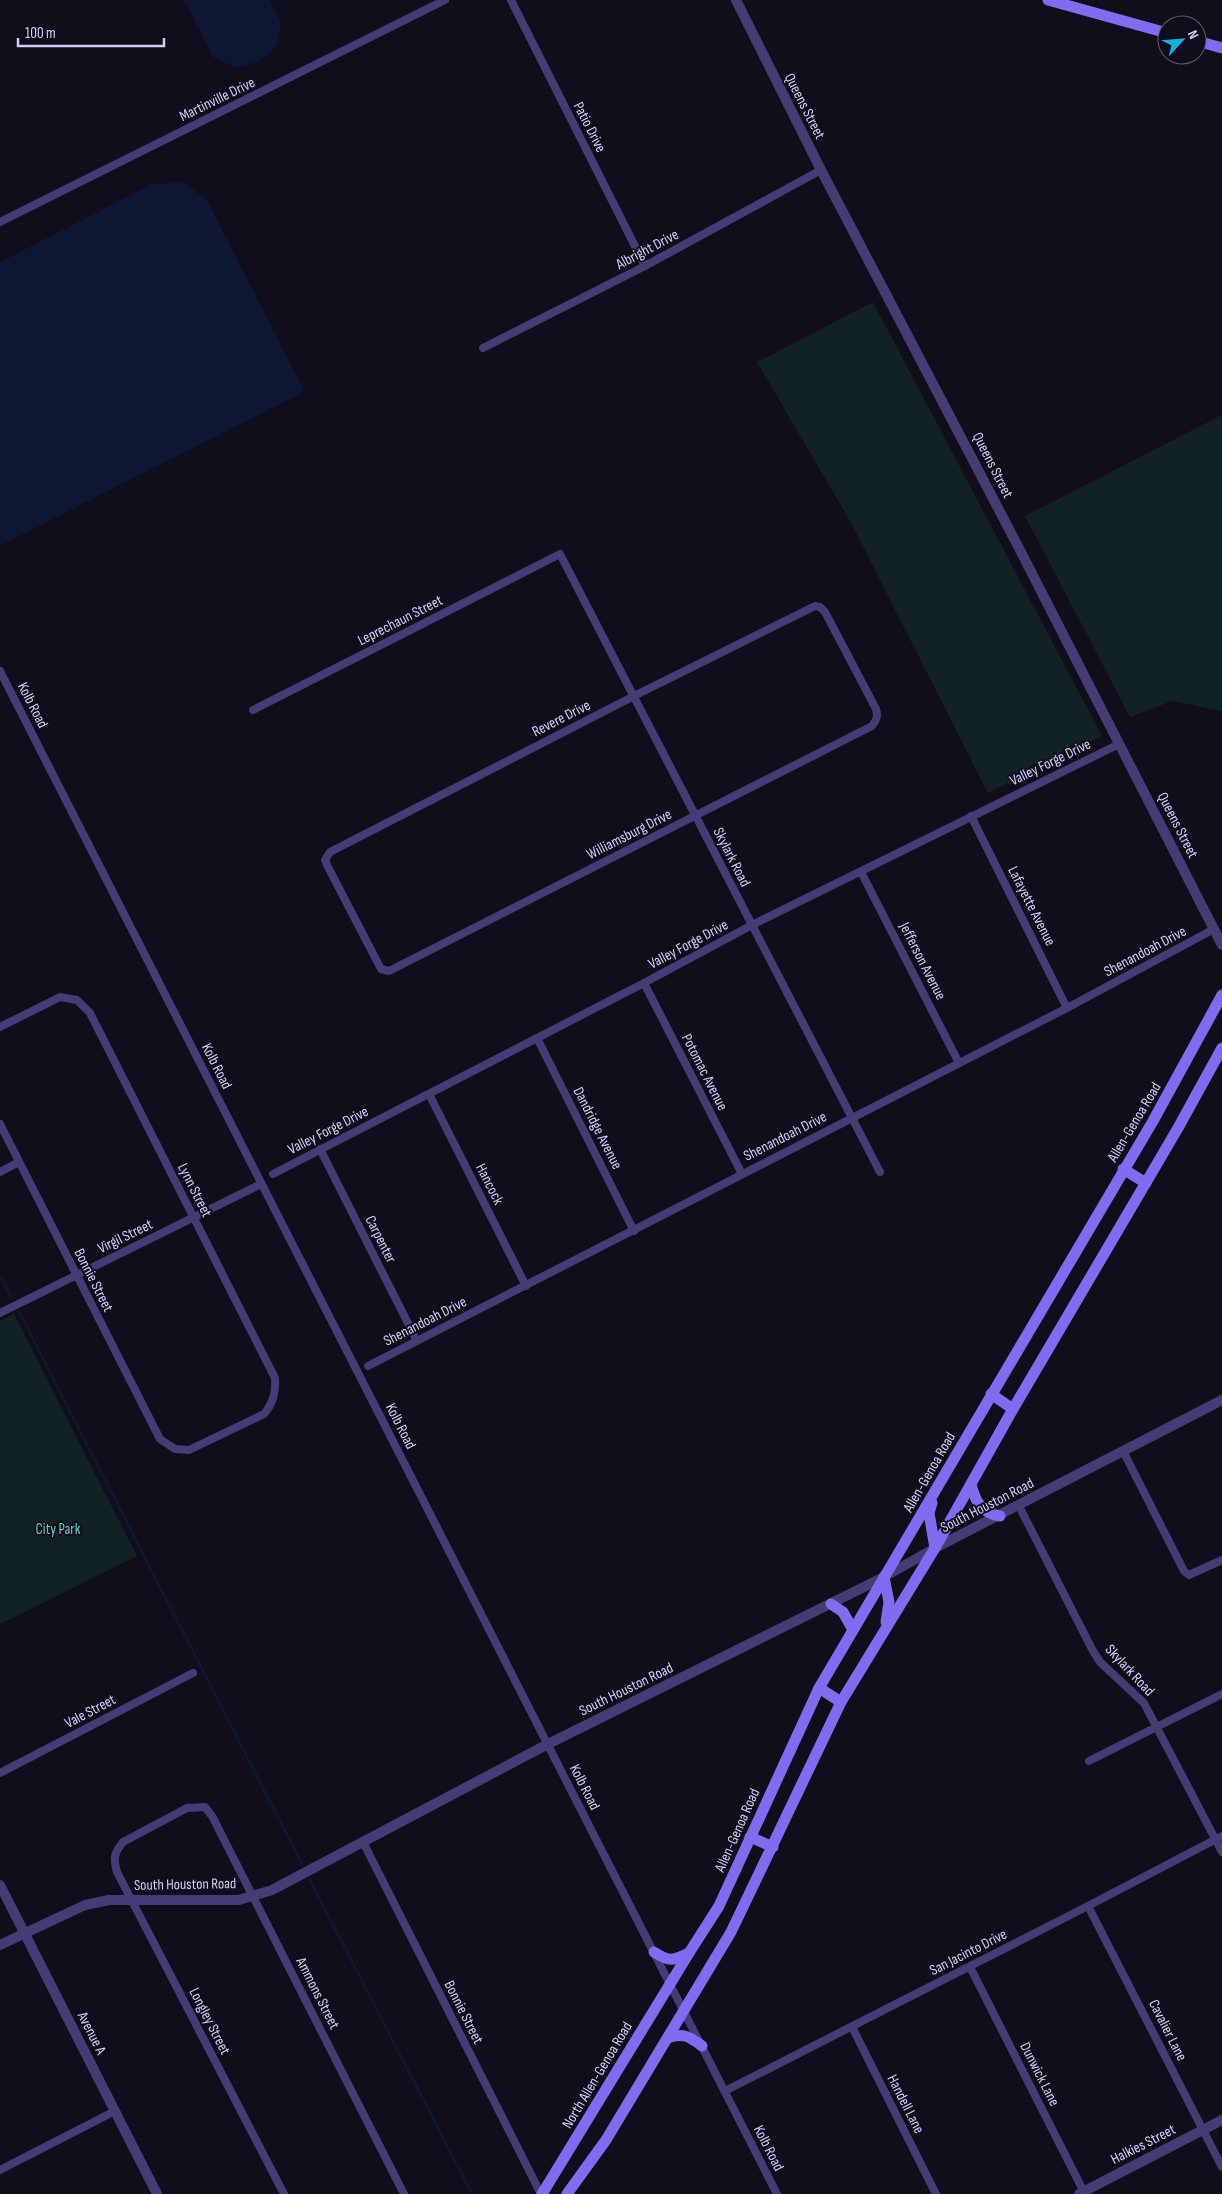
<svg xmlns="http://www.w3.org/2000/svg" width="1222" height="2194" viewBox="0 0 1222 2194" font-family="'Sofia Sans Condensed',sans-serif">
  <style>
    .green { fill: #102224 }
    .water { fill: #0d1633 }
    .lines { fill: none; stroke-linecap: round; stroke-linejoin: round }
    .stream { stroke: #0d1633; stroke-width: 3 }
    .minor { stroke: #463c75; stroke-width: 8 }
    .tertiary { stroke: #463c75; stroke-width: 10 }
    .secondary { stroke: #806cf0; stroke-width: 11 }
    .labels { text-anchor: middle; stroke-width: 4; stroke-linejoin: round; paint-order: stroke }
    .street-label { font-size: 15px; fill: #d7cbfa; stroke: #110d1a }
    .park-label { font-size: 15px; fill: #60d1c3; stroke: #110d1a }
  </style>
  <rect width="100%" height="100%" fill="#110d1a"/>
  <g class="green">
    <path d="M873,302l229,434 -114,57 -138,-272 -93,-159z"/>
    <path d="M1222,415v296l-50,-10 -42,16 -105,-201z"/>
    <path d="M14,1314l123,242 -137,68v-303z"/>
  </g>
  <g class="water">
    <path d="M184,0h86l11,22 -3,22 -17,17 -25,7 -22,-10z"/>
    <path d="M183,182l24,18 96,188 -1,5 -302,153v-284l152,-78z"/>
  </g>
  <g class="lines">
    <g class="stream">
      <path d="M0,1275l12,23"/>
      <path d="M19,1312l283,552"/>
      <path d="M310,1880l162,314"/>
    </g>
    <g class="minor">
      <path d="M511,0l134,266"/>
      <path d="M0,222l445,-222"/>
      <path d="M483,348l162,-82 176,-96"/>
      <path d="M815,606l5,1 5,5 51,97c2,7 1,11 -4,17l-483,245 -8,-2 -54,-104 -2,-5 5,-8 304,-156z"/>
      <path d="M0,671l777,1523"/>
      <path d="M253,710l307,-156 320,618"/>
      <path d="M971,816l96,192"/>
      <path d="M861,872l98,191"/>
      <path d="M644,983l98,191"/>
      <path d="M0,1027l60,-30 17,3 13,13 185,365c1,15 -2,25 -11,36l-75,36 -14,-1 -15,-10 -160,-315"/>
      <path d="M537,1038l97,193"/>
      <path d="M429,1094l97,192"/>
      <path d="M320,1149l97,192"/>
      <path d="M0,1172l19,-10"/>
      <path d="M273,1174l371,-191 108,-58 367,-181"/>
      <path d="M0,1313l261,-129"/>
      <path d="M368,1366l699,-358 147,-79"/>
      <path d="M1123,1451l61,120 5,4 33,-15"/>
      <path d="M1019,1506l74,145 7,11 44,41 78,149"/>
      <path d="M1089,1761l133,-67"/>
      <path d="M0,1773l193,-100"/>
      <path d="M363,1842l178,352"/>
      <path d="M1088,1906l134,261"/>
      <path d="M970,1967l115,227"/>
      <path d="M852,2027l84,167"/>
      <path d="M725,2091l363,-185 134,-70"/>
      <path d="M0,2170l115,-59"/>
      <path d="M284,2194l-167,-322c-4,-14 -3,-19 6,-30l64,-34 18,-1 7,9 192,378"/>
    </g>
    <g class="tertiary">
      <path d="M736,0l85,170 200,382 201,393"/>
      <path d="M0,1885l157,309"/>
      <path d="M0,1945l85,-40 24,-5h130l33,-10 276,-146 336,-167 51,-29 287,-148"/>
      <path d="M1079,2194l143,-74"/>
    </g>
    <g class="secondary">
      <path d="M1048,0l119,33"/>
      <path d="M1197,41l25,7"/>
      <path d="M1123,1169l23,14"/>
      <path d="M991,1394l22,15"/>
      <path d="M971,1484c4,17 10,29 29,32"/>
      <path d="M932,1503l-3,10 6,35"/>
      <path d="M884,1577l5,25 -3,20"/>
      <path d="M831,1604l12,8 10,18"/>
      <path d="M819,1688l22,14"/>
      <path d="M750,1837l23,10"/>
      <path d="M654,1952c15,10 19,9 35,1"/>
      <path d="M668,2038c15,-6 22,-1 34,8"/>
      <path d="M542,2194l147,-241 30,-47 100,-218 334,-567 69,-126"/>
      <path d="M567,2194l39,-54 125,-208 110,-230 94,-154 78,-139 165,-281 44,-80"/>
    </g>
  </g>
  <g class="labels">
    <g class="street-label">
      <text transform="translate(217 99) rotate(-26)" y="5">Martinville Drive</text>
      <text transform="translate(805 106) rotate(63)" y="5">Queens Street</text>
      <text transform="translate(590 127) rotate(63)" y="5">Patio Drive</text>
      <text transform="translate(647 249) rotate(-28)" y="5">Albright Drive</text>
      <text transform="translate(993 465) rotate(63)" y="5">Queens Street</text>
      <text transform="translate(400 620) rotate(-27)" y="5">Leprechaun Street</text>
      <text transform="translate(33 705) rotate(63)" y="5">Kolb Road</text>
      <text transform="translate(561 718) rotate(-27)" y="5">Revere Drive</text>
      <text transform="translate(1050 762) rotate(-26)" y="5">Valley Forge Drive</text>
      <text transform="translate(1178 825) rotate(63)" y="5">Queens Street</text>
      <text transform="translate(629 834) rotate(-27)" y="5">Williamsburg Drive</text>
      <text transform="translate(732 857) rotate(63)" y="5">Skylark Road</text>
      <text transform="translate(1032 906) rotate(63)" y="5">Lafayette Avenue</text>
      <text transform="translate(688 944) rotate(-28)" y="5">Valley Forge Drive</text>
      <text transform="translate(1145 951) rotate(-28)" y="5">Shenandoah Drive</text>
      <text transform="translate(923 961) rotate(63)" y="5">Jefferson Avenue</text>
      <text transform="translate(217 1066) rotate(63)" y="5">Kolb Road</text>
      <text transform="translate(705 1072) rotate(63)" y="5">Potomac Avenue</text>
      <text transform="translate(1134 1122) rotate(-59)" y="5">Allen-Genoa Road</text>
      <text transform="translate(598 1128) rotate(63)" y="5">Dandridge Avenue</text>
      <text transform="translate(328 1130) rotate(-27)" y="5">Valley Forge Drive</text>
      <text transform="translate(785 1136) rotate(-27)" y="5">Shenandoah Drive</text>
      <text transform="translate(490 1184) rotate(63)" y="5">Hancock</text>
      <text transform="translate(195 1190) rotate(63)" y="5">Lynn Street</text>
      <text transform="translate(125 1236) rotate(-26)" y="5">Virgil Street</text>
      <text transform="translate(381 1239) rotate(63)" y="5">Carpenter</text>
      <text transform="translate(94 1280) rotate(63)" y="5">Bonnie Street</text>
      <text transform="translate(425 1321) rotate(-27)" y="5">Shenandoah Drive</text>
      <text transform="translate(401 1426) rotate(63)" y="5">Kolb Road</text>
      <text transform="translate(929 1472) rotate(-60)" y="5">Allen-Genoa Road</text>
      <text transform="translate(987 1505) rotate(-27)" y="5">South Houston Road</text>
      <text transform="translate(1130 1670) rotate(47)" y="5">Skylark Road</text>
      <text transform="translate(626 1689) rotate(-26)" y="5">South Houston Road</text>
      <text transform="translate(90 1711) rotate(-28)" y="5">Vale Street</text>
      <text transform="translate(585 1787) rotate(63)" y="5">Kolb Road</text>
      <text transform="translate(737 1830) rotate(-66)" y="5">Allen-Genoa Road</text>
      <text transform="translate(185 1884) rotate(-1)" y="5">South Houston Road</text>
      <text transform="translate(968 1952) rotate(-27)" y="5">San Jacinto Drive</text>
      <text transform="translate(318 1993) rotate(63)" y="5">Ammons Street</text>
      <text transform="translate(464 2012) rotate(63)" y="5">Bonnie Street</text>
      <text transform="translate(210 2021) rotate(63)" y="5">Longley Street</text>
      <text transform="translate(1168 2030) rotate(63)" y="5">Cavalier Lane</text>
      <text transform="translate(92 2033) rotate(63)" y="5">Avenue A</text>
      <text transform="translate(1040 2074) rotate(63)" y="5">Dunwick Lane</text>
      <text transform="translate(597 2075) rotate(-59)" y="5">North Allen-Genoa Road</text>
      <text transform="translate(906 2104) rotate(63)" y="5">Handell Lane</text>
      <text transform="translate(1143 2144) rotate(-27)" y="5">Halkies Street</text>
      <text transform="translate(769 2148) rotate(63)" y="5">Kolb Road</text>
    </g>
    <g class="park-label">
      <text x="58" y="1534">City Park</text>
    </g>
  </g>
  <g transform="translate(1182 40) rotate(64)"><circle r="24" fill="#110d1a" stroke="#605974"/>
  <path d="M0-4L9 19L0 12L-9 19Z" fill="#17aeda"/>
  <text y="-8" font-size="14" font-weight="bold" text-anchor="middle" fill="#d7cbfa">N</text>
  </g>
  <path d="M18 38v8h146v-8" fill="none" stroke="#d7cbfa" stroke-width="2.5"/>
  <text x="25" y="38" font-size="15" fill="#d7cbfa" stroke="#110d1a" stroke-width="4" paint-order="stroke">100 m</text>
</svg>
